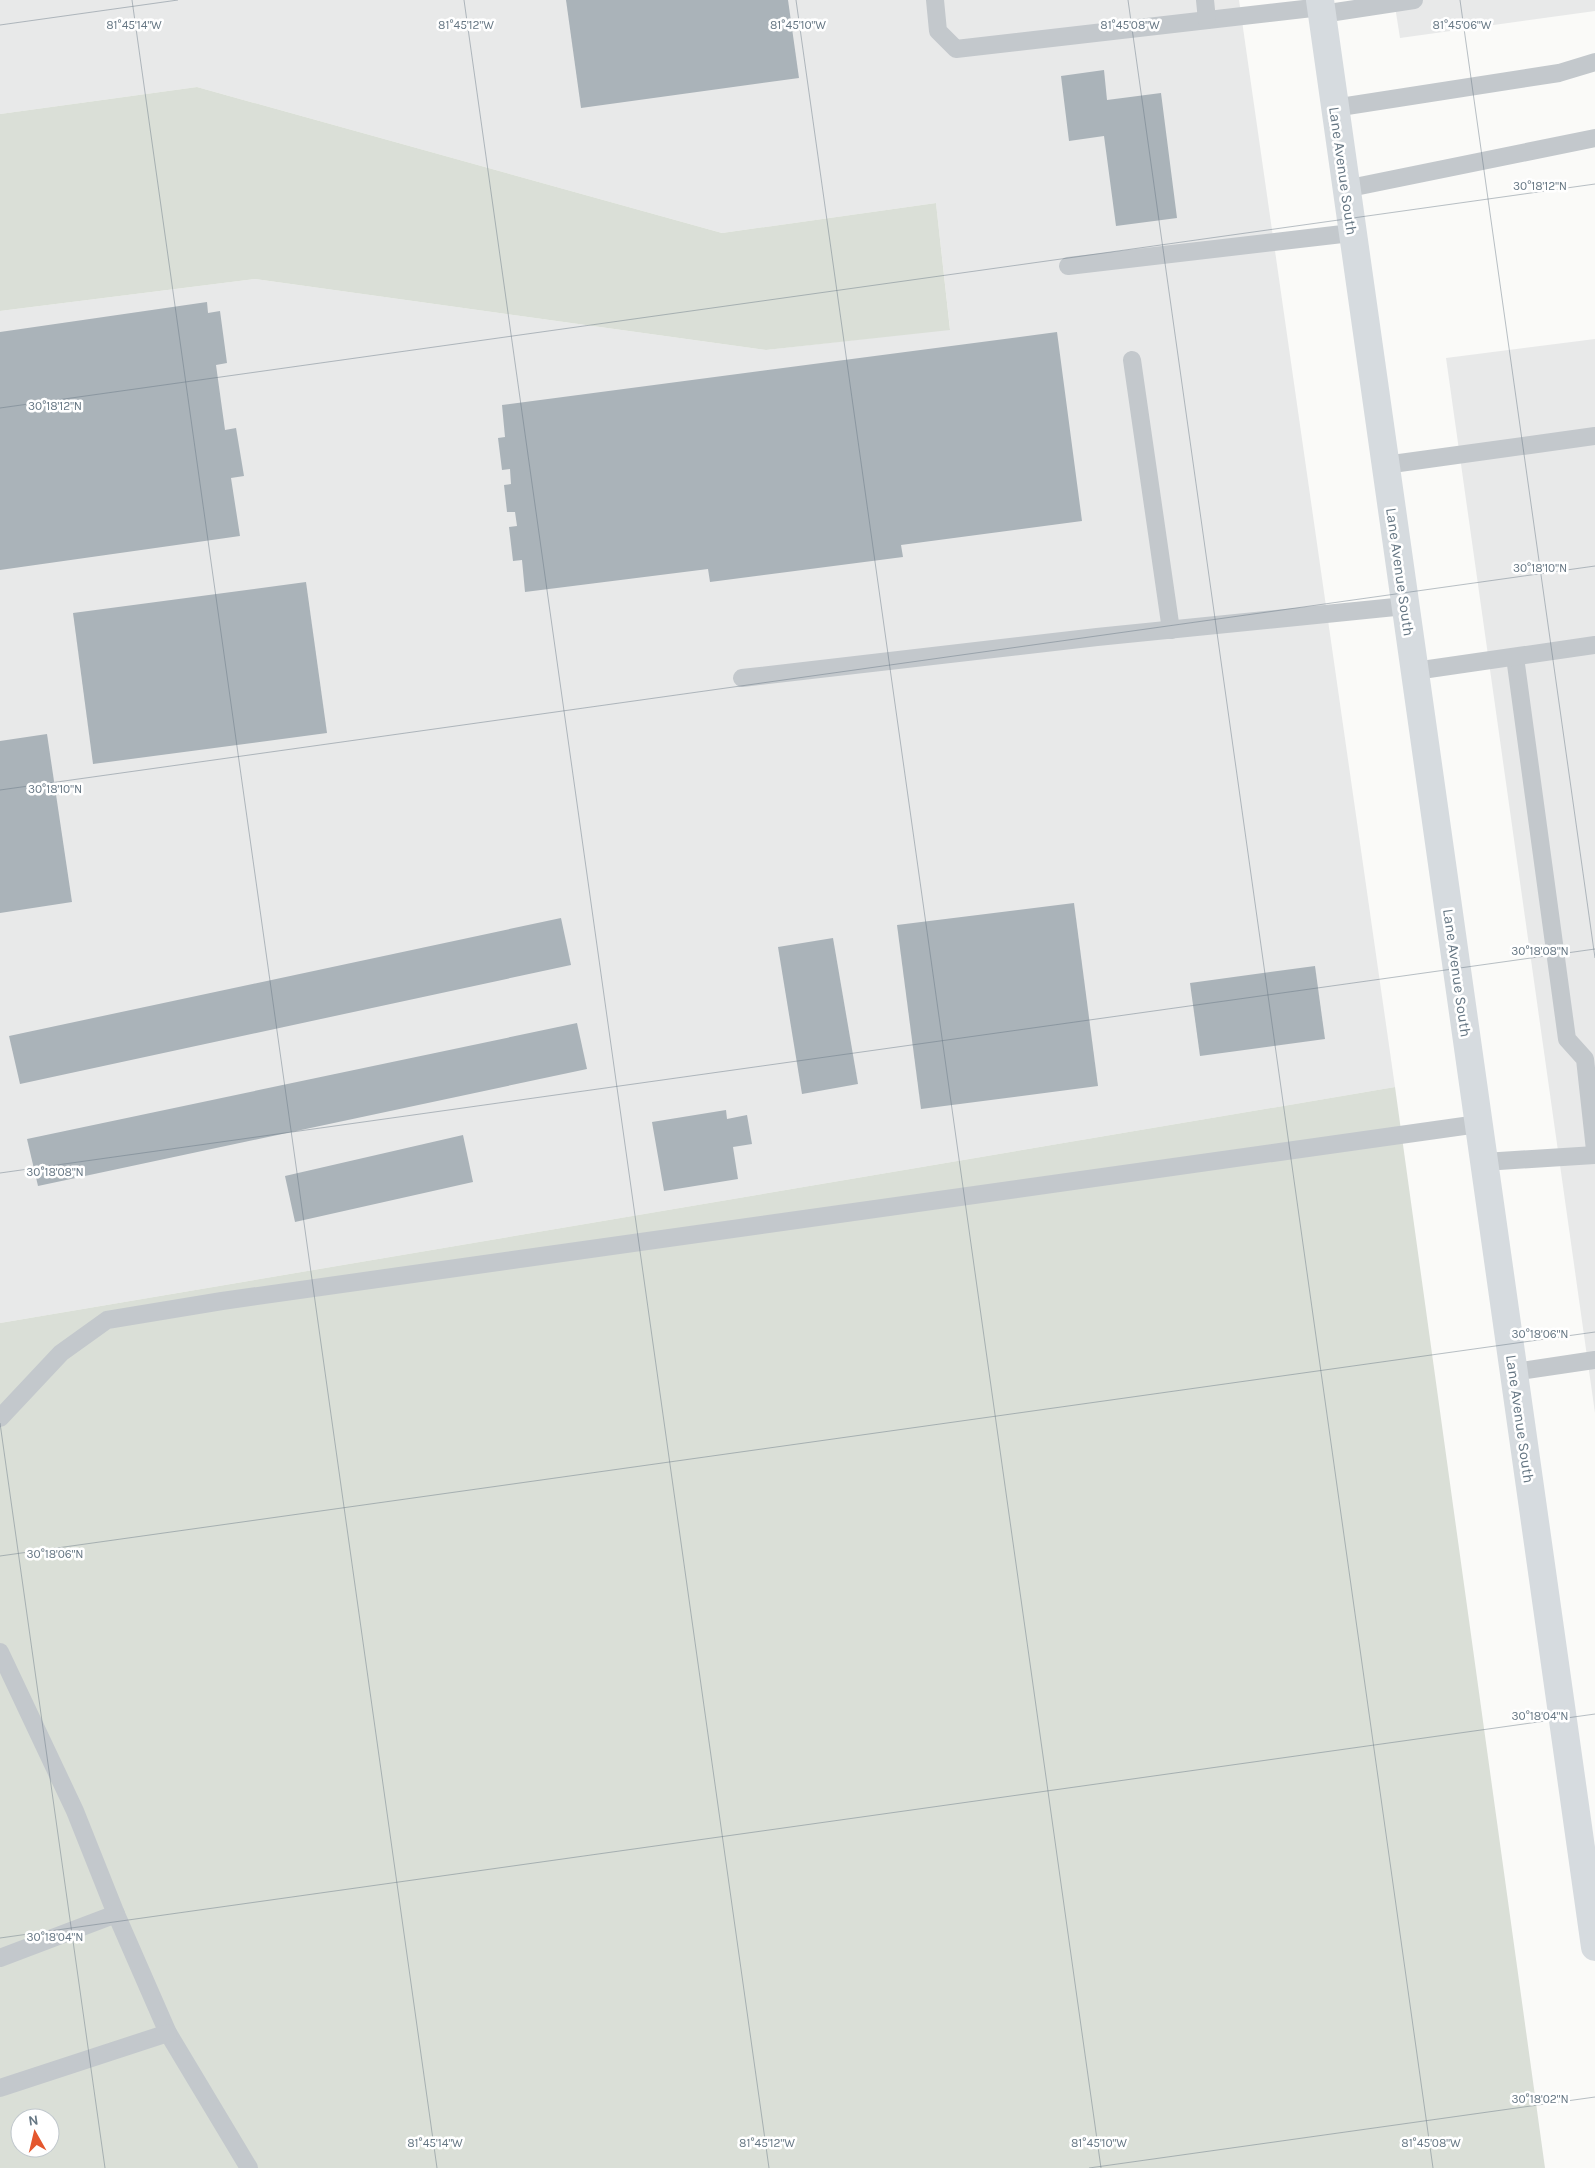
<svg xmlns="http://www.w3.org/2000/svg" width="1595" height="2168" viewBox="0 0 1595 2168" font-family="Karla,sans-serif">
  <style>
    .built { fill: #e8e9e9 }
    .green { fill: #dadfd7; fill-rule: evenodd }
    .building { fill: #aab3b9 }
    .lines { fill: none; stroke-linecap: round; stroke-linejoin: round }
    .lane { stroke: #c3c8cc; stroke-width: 18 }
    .secondary { stroke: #d6dbdf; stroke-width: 28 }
    .ticks { fill: none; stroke: #657683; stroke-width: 1; stroke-opacity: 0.45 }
    .labels { text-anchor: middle; stroke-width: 5; stroke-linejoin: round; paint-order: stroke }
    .street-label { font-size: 15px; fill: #657683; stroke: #fff }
    .ticks-label { font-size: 12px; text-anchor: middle; fill: #657683; stroke: #fff; stroke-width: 5; stroke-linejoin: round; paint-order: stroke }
  </style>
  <rect width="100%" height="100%" fill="#fafaf8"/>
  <g class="built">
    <path d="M0,0h1239l156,1087 -1395,236v-1012l255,-32 511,71 184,-21 -14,-126 -214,30 -525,-146 -197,27z"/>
    <path d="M1394,0h201v11l-195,27z"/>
    <path d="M1595,339v1074l-149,-1055z"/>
  </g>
  <g class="green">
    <path d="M197,87l525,146 214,-30 14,127 -184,20 -511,-71 -255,32v-197z"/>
    <path d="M1395,1087l150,1081h-1545v-845zM20,2118h30v30h-30z"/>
  </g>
  <g class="building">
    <path d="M566,0h222l11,78 -218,30z"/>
    <path d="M1104,70l3,30 54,-7 16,125 -61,8 -12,-90 -35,5 -8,-65z"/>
    <path d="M207,302l1,11 12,-2 7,52 -11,2 9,65 11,-2 8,48 -13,2 9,58 -240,34v-238z"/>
    <path d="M1057,332l25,189 -181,24 2,12 -193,25 -2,-13 -183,23 -3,-32 -9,1 -4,-34 8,-1 -2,-14h-8l-3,-27 7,-1 -1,-15 -8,1 -4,-32 7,-1 -3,-32z"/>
    <path d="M306,582l21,151 -234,31 -20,-151z"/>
    <path d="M47,734l25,168 -72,11v-172z"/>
    <path d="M1074,903l24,183 -177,23 -24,-184z"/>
    <path d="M561,918l10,47 -551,119 -11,-48z"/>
    <path d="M833,938l25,146 -56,10 -24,-147z"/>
    <path d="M1315,966l10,73 -125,17 -10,-73z"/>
    <path d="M577,1023l10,46 -549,117 -11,-47z"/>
    <path d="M726,1110l1,9 20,-4 5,29 -19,3 5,32 -74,12 -12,-69z"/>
    <path d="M463,1135l10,47 -178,40 -10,-46z"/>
  </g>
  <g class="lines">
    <g class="lane">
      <path d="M935,0l3,31 18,18 365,-42"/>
      <path d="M1205,0l2,20"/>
      <path d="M1322,14l92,-14"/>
      <path d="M1334,108l225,-35 36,-11"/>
      <path d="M1345,189l250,-51"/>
      <path d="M1068,266l283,-33"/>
      <path d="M1132,360l39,270"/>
      <path d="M1385,465l210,-29"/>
      <path d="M1515,657l52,382 18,20 10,91"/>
      <path d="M1415,671l180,-26"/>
      <path d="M742,678l355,-41 308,-31"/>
      <path d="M1484,1162l111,-7"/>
      <path d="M1514,1372l81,-12"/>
      <path d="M0,1418l61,-65 46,-33 115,-19 1256,-177"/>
      <path d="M0,1652l75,159 41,103 52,119 81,135"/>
      <path d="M0,1958l116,-44"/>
      <path d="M0,2088l168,-55"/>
    </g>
    <path class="secondary" d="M1320,0l275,1947"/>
  </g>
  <path class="ticks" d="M132,0l305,2168M464,0l305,2168M796,0l305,2168M1128,0l305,2168M1460,0l135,958M0,25l178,-25M0,408l1595,-224M0,790l1595,-224M0,1173l1595,-224M0,1423l105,745M0,1556l1595,-224M0,1938l1595,-224M1089,2168l506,-71"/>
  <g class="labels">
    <g class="street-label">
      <text transform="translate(1343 171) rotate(82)" y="5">Lane Avenue South</text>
      <text transform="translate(1400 572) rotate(82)" y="5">Lane Avenue South</text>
      <text transform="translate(1457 973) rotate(82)" y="5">Lane Avenue South</text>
      <text transform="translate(1520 1419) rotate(82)" y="5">Lane Avenue South</text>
    </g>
  </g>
  <g class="ticks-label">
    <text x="134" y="29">81°45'14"W</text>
    <text x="466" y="29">81°45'12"W</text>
    <text x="798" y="29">81°45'10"W</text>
    <text x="1130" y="29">81°45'08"W</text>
    <text x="1462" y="29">81°45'06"W</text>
    <text x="1540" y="190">30°18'12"N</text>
    <text x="55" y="410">30°18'12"N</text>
    <text x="1540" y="572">30°18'10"N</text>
    <text x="55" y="793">30°18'10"N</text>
    <text x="1540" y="955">30°18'08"N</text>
    <text x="55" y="1176">30°18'08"N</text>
    <text x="1540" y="1338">30°18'06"N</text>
    <text x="55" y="1558">30°18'06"N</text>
    <text x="1540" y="1720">30°18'04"N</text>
    <text x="55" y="1941">30°18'04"N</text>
    <text x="1540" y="2103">30°18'02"N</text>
    <text x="435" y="2147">81°45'14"W</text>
    <text x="767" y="2147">81°45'12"W</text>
    <text x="1099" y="2147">81°45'10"W</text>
    <text x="1431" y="2147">81°45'08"W</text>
  </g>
  <g transform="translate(35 2133) rotate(352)"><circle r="24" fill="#ffffff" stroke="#c1c8cd"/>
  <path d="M0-4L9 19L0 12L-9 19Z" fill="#e4572e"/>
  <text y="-8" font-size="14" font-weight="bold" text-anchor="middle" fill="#657683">N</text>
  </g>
</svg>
